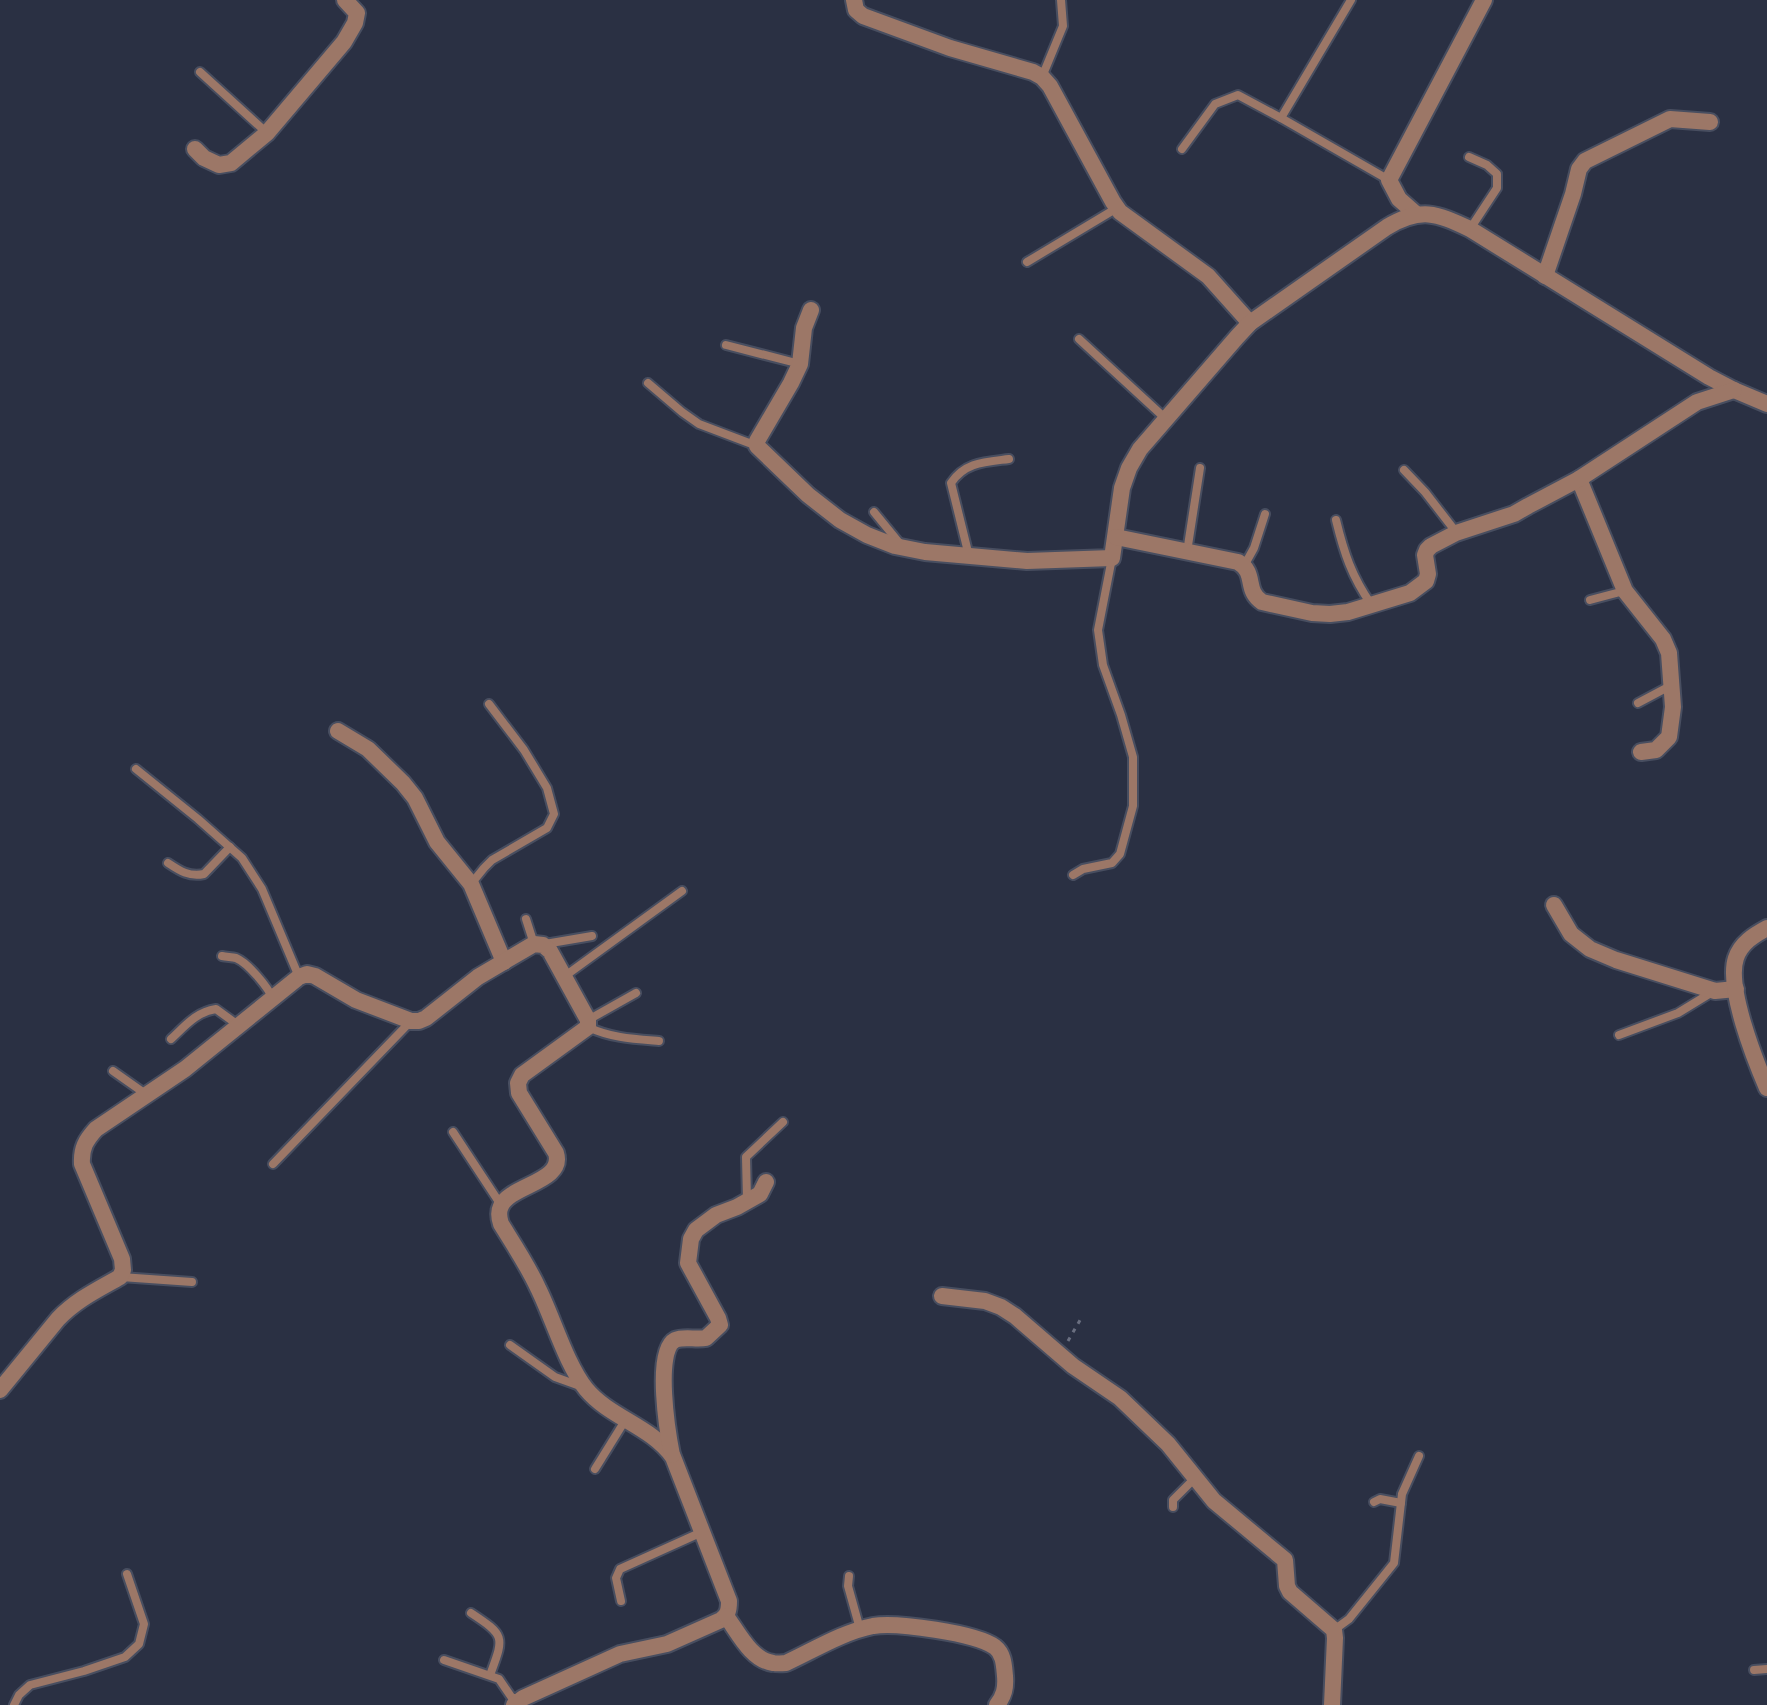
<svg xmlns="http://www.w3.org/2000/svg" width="1767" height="1705" viewBox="0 0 1767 1705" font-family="Bitter,serif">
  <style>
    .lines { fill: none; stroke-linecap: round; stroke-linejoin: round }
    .lane-casing { stroke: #484e60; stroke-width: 12 }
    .street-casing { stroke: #484e60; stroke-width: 20 }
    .path { stroke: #6a6f80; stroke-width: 3; stroke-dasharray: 4 6; stroke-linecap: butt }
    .lane { stroke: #9c7767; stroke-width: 8 }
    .street { stroke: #9c7767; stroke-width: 16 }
  </style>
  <rect width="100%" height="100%" fill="#2a3043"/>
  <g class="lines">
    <g class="lane-casing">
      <g id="lane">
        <path d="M200,72l67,61"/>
        <path d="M1042,77l21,-51 -2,-26"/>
        <path d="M1281,118l70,-118"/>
        <path d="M1182,149l33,-45 23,-9 43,23 108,62"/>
        <path d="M1469,157l18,8 10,9v14l-27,41"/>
        <path d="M1027,262l90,-54"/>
        <path d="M1079,339l87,80"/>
        <path d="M726,345l74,19"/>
        <path d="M648,383l34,29 17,12 58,22"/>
        <path d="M1404,470l21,22 31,40"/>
        <path d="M874,512l27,33"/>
        <path d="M1336,520c8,33 16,57 35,84"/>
        <path d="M1187,552l13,-84"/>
        <path d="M969,556l-18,-73c14,-21 34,-21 58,-24"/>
        <path d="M1244,566l10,-18 11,-34"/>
        <path d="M1590,600l34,-9"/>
        <path d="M1638,703l32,-17"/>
        <path d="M136,769l62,50 44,39 20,31 37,88"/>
        <path d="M168,863c12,8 21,14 36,11l26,-27"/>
        <path d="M1073,875l10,-6 29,-6 8,-9 13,-48v-49l-12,-42 -18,-50 -5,-35 14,-72"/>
        <path d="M471,884l13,-16 8,-8 55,-32 7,-14 -7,-26 -23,-38 -35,-46"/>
        <path d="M526,919l8,25"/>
        <path d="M545,944l47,-8"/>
        <path d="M222,956c5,1 10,1 14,2 12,5 32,29 37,41"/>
        <path d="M565,976l117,-85"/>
        <path d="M588,1020l48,-27"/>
        <path d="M588,1027c23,11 46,12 71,14"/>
        <path d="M1619,1035l59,-22 36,-22"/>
        <path d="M171,1039c14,-13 25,-27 45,-30l22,16"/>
        <path d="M113,1071l34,24"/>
        <path d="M453,1132l48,73"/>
        <path d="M273,1164l138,-143"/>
        <path d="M747,1200l-1,-43 37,-35"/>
        <path d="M121,1277l71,5"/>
        <path d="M510,1345l45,32 25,9"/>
        <path d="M595,1469l31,-50"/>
        <path d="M1374,1502l6,-3 21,4"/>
        <path d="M1173,1507v-7l22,-22"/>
        <path d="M849,1576l-1,10 12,43"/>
        <path d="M621,1601l-5,-23 4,-9 82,-37"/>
        <path d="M471,1613c35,23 33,24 19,62"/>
        <path d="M1334,1630l15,-11 45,-56 8,-69 17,-38"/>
        <path d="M444,1660l55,19 13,19h6"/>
        <path d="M1754,1670l13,-1"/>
        <path d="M14,1705l5,-10 11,-10 54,-14 41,-14 14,-13 5,-20 -17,-50"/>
      </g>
    </g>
    <g class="street-casing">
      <g id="street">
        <path d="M854,0l2,10 7,6 87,32 83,24 9,5 8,9 63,116 7,10 88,64 42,47"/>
        <path d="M195,149l9,9 15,7 12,-2 36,-30 77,-91 11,-19 2,-10 -12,-13"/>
        <path d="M1416,214l-17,-15 -10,-19 95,-180"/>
        <path d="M1545,276l28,-82 6,-25 6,-8 85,-42 40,3"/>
        <path d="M811,310l-7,18 -4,36 -9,19 -34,58v5l51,49 32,25 27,15 28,11 30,6 102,9 85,-3 10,-70 7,-20 11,-19 97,-112 13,-14 137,-96c34,-20 49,-14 83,2l239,148 25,13 33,14"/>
        <path d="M1579,479l46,112 38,48 6,14 4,54 -4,30 -13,13 -15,2"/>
        <path d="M1116,537l122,25c19,11 6,28 24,40l50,11 18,1 18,-2 62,-19 16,-12 2,-7 -3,-19 2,-5 4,-4 25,-13 58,-19 14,-8 51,-27 118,-77 37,-12"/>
        <path d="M338,731l30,18 35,34 12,15 22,44 34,42 33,78"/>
        <path d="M1554,905l17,29 19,15 26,11 99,31 21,-2"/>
        <path d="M1767,928c-13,7 -26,15 -31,30 -10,29 19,102 31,130"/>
        <path d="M942,1296l43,5 16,6 14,9 58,50 47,32 48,46 46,57 71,59 2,26 3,6 44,38 1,8 -3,67"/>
        <path d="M0,1390l58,-71c18,-19 39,-29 62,-42l3,-7 -1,-11 -40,-95c-1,-16 4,-24 14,-35l89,-60 114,-92 8,-3 8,2 41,24 55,21h8l7,-3 52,-41 56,-33 9,1 7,6 38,69v7l-66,48 -4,8 1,10 37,60c9,29 -46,32 -55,53 -3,6 -2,12 0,18 13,21 27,42 37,64 15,30 28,76 48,101 24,29 65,37 87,68l56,144c0,9 -1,14 -8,19l-54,24 -47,10 -97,44 -9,7"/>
        <path d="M672,1455c-4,-20 -18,-104 3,-115 9,-4 21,0 31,-2l14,-13 -2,-7 -30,-55 3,-24 5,-9 20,-15 21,-8 23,-13 6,-12"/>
        <path d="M726,1616c12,16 25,44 47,47 1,1 13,0 13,0 28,-13 57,-31 87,-37 23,-4 103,7 122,21 9,7 9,19 10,29 1,12 -1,20 -8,29"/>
      </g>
    </g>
    <path class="path" d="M1068,1341l15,-26"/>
    <use href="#lane" class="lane"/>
    <use href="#street" class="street"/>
  </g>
</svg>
